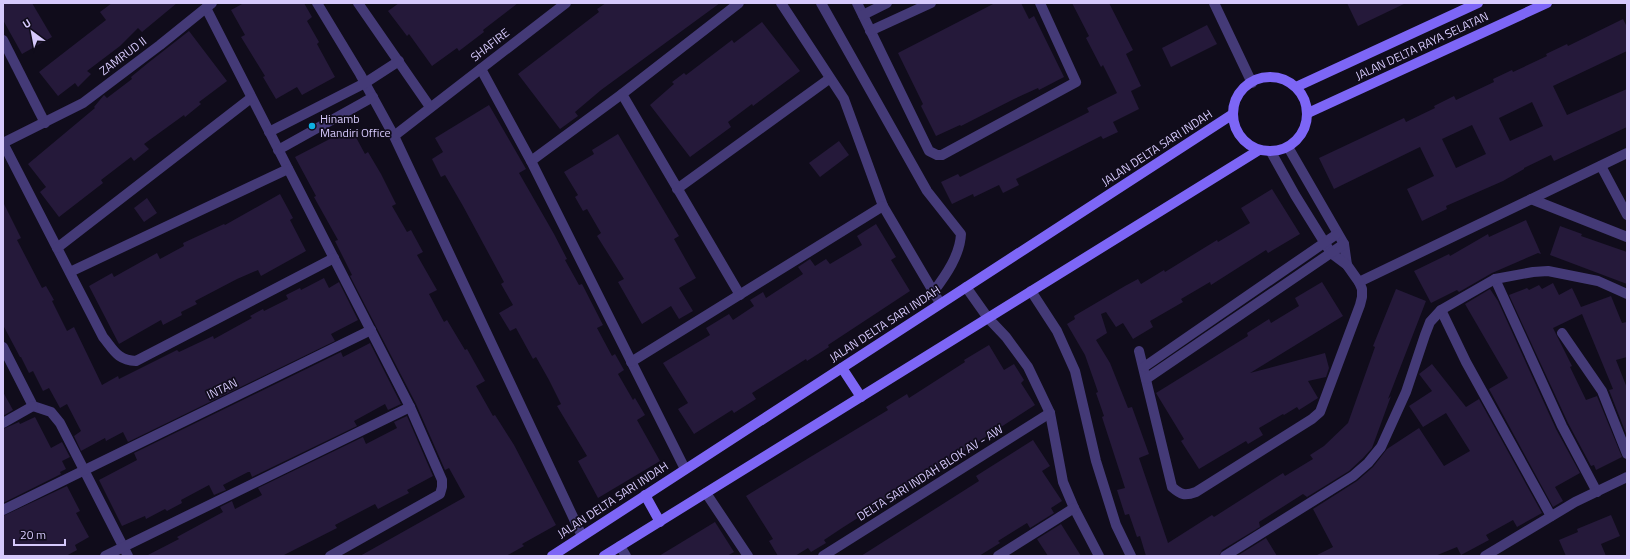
<svg xmlns="http://www.w3.org/2000/svg" width="1630" height="559" viewBox="0 0 1630 559" font-family="'Titillium Web',sans-serif">
  <style>
    .building { fill: #25193a; fill-rule: evenodd }
    .lines { fill: none; stroke-linecap: round; stroke-linejoin: round }
    .street { stroke: #443a77; stroke-width: 10 }
    .secondary { stroke: #7d66f6; stroke-width: 10 }
    .poi-dot { fill: #0eb0e3; stroke: #100c1b; stroke-width: 1.5 }
    .labels { text-anchor: middle; stroke-width: 3.5; stroke-linejoin: round; paint-order: stroke }
    .street-label { font-size: 12px; fill: #d6c9fc; stroke: #100c1b }
    .poi-label { font-size: 12px; fill: #d6c9fc; stroke: #100c1b; text-anchor: start }
  </style>
  <rect width="100%" height="100%" fill="#100c1b"/>
  <g class="building">
    <path d="M3,3h29l20,34 -30,17 -19,-34z"/>
    <path d="M112,3h65l-35,29 -4,-4 -18,18 -33,25 4,3 -13,13 -3,-4 -17,13 -19,-24 67,-52 -6,-8z"/>
    <path d="M244,3h60l8,14 -5,4 12,21 -2,2 18,33 -33,18 -5,-8 -21,12 -13,-22 2,-1 -24,-39 4,-2 -14,-25z"/>
    <path d="M399,3h119l-35,27 1,2 -25,19 -2,-3 -25,18 -23,-32 -2,2 -19,-25z"/>
    <path d="M606,3h114l-119,87 -26,22 3,4 -18,13 -42,-55 81,-62 -2,-3z"/>
    <path d="M995,3h26l8,16 5,-3 30,61 -25,13 -1,-2 -24,11 -53,27 -1,-1 -24,11 -15,-30 2,-2 -25,-51z"/>
    <path d="M1072,3h37l24,47 -7,4 15,32 -10,5 8,18 -26,13 5,10 -15,7 -2,-3 -67,34 -18,9 3,6 -16,8 -4,-8 -25,12 -1,-3 -21,10 -11,-22 17,-8 2,3 66,-33 63,-32 -2,-4 30,-15 -14,-28 -2,2 -15,-29 3,-2z"/>
    <path d="M1347,3h59l-48,23z"/>
    <path d="M1623,19l4,8v24l-74,35 14,29 60,-26v38l-73,34 -3,-6 -27,13v1l-21,12 -57,25 1,3 -25,12 -15,-32 27,-13 -14,-29 -86,42 -15,-31 85,-40 2,4 29,-14 -1,-2 20,-10 2,4 38,-18 -1,-3 19,-9 1,2 34,-16 -1,-2 21,-10 1,2zM1532,102l11,24 -33,15 -11,-23zM1472,125l14,29 -30,14 -14,-29z"/>
    <path d="M762,22l38,49 -47,35 -1,-2 -24,18 3,5 -41,30 -40,-52 24,-21 -2,-2 12,-9 2,2 46,-35 2,3z"/>
    <path d="M1207,25l10,19 -46,23 -9,-19z"/>
    <path d="M189,31l38,50 -28,21 2,2 -16,13 -1,-2 -40,29 5,5 -15,12 -3,-4 -30,23 2,3 -44,34 -19,-25 6,-5 -18,-23 67,-56 -1,-1 10,-12 3,3 25,-19 -1,-2 17,-14z"/>
    <path d="M489,105l37,64 -7,4 35,61 13,25 -2,1 14,25 3,-1 21,41 -6,3 15,28 3,-2 9,16 -6,4 15,26 2,-2 10,17 -8,5 23,41 -62,37 -20,-37 9,-5 -30,-50 4,-2 -12,-24 -13,-23 -3,2 -17,-31 -6,3 -11,-18 14,-8 -12,-21 3,-2 -41,-76 -18,-31 -4,2 -9,-18 11,-7 -8,-14z"/>
    <path d="M351,128l14,26 3,-2 13,22 15,30 -4,2 15,26 4,-2 12,22 -6,3 20,35 -8,4 15,28 3,-2 18,30 2,-1 18,32 -9,5 17,30 2,-1 19,30 42,80 -34,19 2,2 -18,10h-146l105,-59 -16,-29 -4,2 -29,-66 -66,-128 2,-1 -17,-34 3,-1 -24,-43 2,-1 -21,-39z"/>
    <path d="M618,134l61,102 -5,3 22,39 -17,10 14,23 -14,8 -8,-13 -29,18 -24,-42 6,-3 -27,-43 4,-3 -14,-24 -4,2 -8,-14 3,-2 -14,-23 30,-18 -2,-4z"/>
    <path d="M839,141l10,14 -29,22 -11,-14z"/>
    <path d="M1272,189l28,45 -32,19 -2,-3 -55,35 -1,-3 -29,17 2,3 -33,19 3,6 -20,12 -10,-16 -7,4 -10,-15 -5,2 6,19 -11,7 14,23 18,45 4,-1 17,47 -10,4 29,85 44,-28 2,2 69,-44 2,3 28,-17 -3,-4 14,-9 24,-23 27,-76 -2,-1 23,-57 30,12 -38,98 3,-3 -19,52 -9,10 -14,13 -42,26 -4,-3 -44,28 1,5 -38,23 -3,6h-73l-6,-20 -3,1 -8,-23 -4,1 -8,-25 8,-2 -23,-71 2,-1 -8,-23 2,-1 -13,-37 -18,-31 8,-5 -1,-3 51,-30 13,-7 3,5 23,-14 1,2 52,-32 1,2 32,-19 -9,-15z"/>
    <path d="M280,194l13,24 -3,2 16,31 -45,25 -3,-6 -21,9 -42,22 2,3 -16,8 1,3 -19,10 -2,-5 -42,24 -30,-58 23,-13 2,4 43,-24 3,6 24,-13 -1,-3 41,-19 1,1z"/>
    <path d="M147,198l10,15 -13,9 -10,-14z"/>
    <path d="M3,202l18,36 -4,2 25,48 4,-2 8,14 -2,1 15,30 7,-4 28,58 16,-9 1,3 58,-29 2,2 34,-16 1,3 38,-21 -2,-2 13,-7 1,2 24,-12 -2,-4 14,-7 1,2 23,-12 5,10 10,-6 19,38 -27,14 4,7 -207,101 -5,-10 -17,9 -1,-3 -24,13 -7,-15 7,-5 -14,-27 -7,4 -11,-20 -6,3 -10,-20 -4,2 -8,-16h-1l-17,-32z"/>
    <path d="M1526,220l15,34 -3,-1 -46,20 -33,19 -2,-2 -26,13 -17,-32 35,-17 1,2 38,-22 1,3z"/>
    <path d="M876,224l20,33 -5,3 19,31 -82,54 1,2 -22,14 -1,-2 -54,34 4,6 -22,14 -2,-3 -38,24 -16,-25 10,-6 -25,-40 47,-28 -4,-7 23,-14 4,6 21,-14 -4,-6 13,-8 3,6 37,-24 -5,-7 12,-8 5,7 11,-7 4,5 32,-19 -5,-9z"/>
    <path d="M1560,226l22,8 -1,2 46,16v32l-77,-29z"/>
    <path d="M1322,282l21,34 -93,57 75,-20 4,15 -3,9 -18,4 10,17 -19,12 -2,-3 -13,8 -1,-1 -24,14 4,7 -15,9 -2,-3 -47,28 -18,-28 3,-2 -28,-46 92,-57 -1,-3 22,-14 2,4 28,-17 -4,-8z"/>
    <path d="M1553,283l6,12 13,-7 9,19 30,-11 11,27 5,-1v35l-11,3 11,28v48l-18,-46 4,-1 -31,-75 -29,14 19,38 -2,1 16,33 11,-4 25,61 -26,13 -2,-5 -3,1 -23,-43 -59,-128 18,-7 2,2 10,-5 3,4z"/>
    <path d="M1490,289l8,12 58,128 24,44 -25,14 8,14 -10,6 -64,-118 19,-11 -43,-74z"/>
    <path d="M370,343l31,61 -13,6 -3,-6 -31,17 3,5 -105,51 -2,-5h-2l-25,13 3,5 -12,5 -5,-10 -28,15 1,3 -15,8 -2,-2 -19,10 -1,-3 -23,10 -23,-46 38,-20 -3,-7 207,-101 2,5z"/>
    <path d="M989,345l15,25 10,-6 10,16 -3,3 14,22 -93,60 1,2 -15,9 -1,-2 -85,54 -18,12 2,3 -15,9 -3,-4 -13,8h-17l-9,-15 4,-2 -27,-43 142,-86 -2,-3 21,-13 2,4 56,-36 -1,-2z"/>
    <path d="M1432,364l34,43 13,-8 63,114 -25,14 -4,-7 -27,15 3,5 -28,15 -4,-8 -22,9h-120l18,-9 -20,-38 44,-28 16,-14 14,-18 32,-21 25,38 26,-15 -24,-38 -23,14 -14,-21 23,-15 -13,-17z"/>
    <path d="M3,392l10,18 -10,6z"/>
    <path d="M407,416l26,60 -26,14 2,3 -16,8 -15,8 -3,-5 -40,21 2,3 -55,28h-136l33,-17 -2,-2 46,-25 -3,-5 12,-6 3,8 27,-14 -4,-7 105,-51 3,7 31,-16 -3,-6z"/>
    <path d="M35,417l16,31 11,-6 8,15 -8,4 4,8 -6,3 1,2 -58,29v-74l16,-7 1,2z"/>
    <path d="M1033,440l17,26 -8,5 20,30 -11,7 3,5 -24,15 -3,-5 -29,18 2,2 -21,13h-118l118,-75 -3,-5z"/>
    <path d="M67,486l13,25 -4,2 13,24 -14,8 2,5 -11,6h-63v-40z"/>
    <path d="M1611,515l9,21 -19,8 5,12h-40l-7,-16 19,-8 -1,-3z"/>
    <path d="M715,522l19,30 -7,4h-68z"/>
    <path d="M1061,524l20,32h-33l-11,-17z"/>
    <path d="M1266,538l11,18h-40z"/>
  </g>
  <g class="lines">
    <g class="street">
      <path d="M317,3l43,71 34,62 188,400"/>
      <path d="M358,3l72,104"/>
      <path d="M781,3l63,96 39,107 57,97"/>
      <path d="M821,3l106,188 34,43c-1,21 -15,41 -27,57"/>
      <path d="M857,3l72,148 8,4h5l134,-73 -36,-79"/>
      <path d="M1214,3l38,80"/>
      <path d="M206,8l204,399 32,73v7l-2,7 -110,62"/>
      <path d="M863,15l24,-12"/>
      <path d="M870,31l61,-28"/>
      <path d="M3,40l42,83"/>
      <path d="M481,69l50,92 154,308"/>
      <path d="M622,94l118,201"/>
      <path d="M269,132l96,-49 34,-22"/>
      <path d="M394,136l172,-133"/>
      <path d="M3,143l100,194c11,13 14,23 33,24l198,-103"/>
      <path d="M3,143l80,-40 77,-58 52,-42"/>
      <path d="M1288,147l56,97 3,21"/>
      <path d="M278,150l95,-53"/>
      <path d="M531,161l91,-67 117,-91"/>
      <path d="M1601,166l26,49"/>
      <path d="M677,189l152,-110"/>
      <path d="M1531,199l96,38"/>
      <path d="M57,248l194,-150"/>
      <path d="M70,272l218,-103"/>
      <path d="M1495,279l67,147 35,66"/>
      <path d="M1359,282l268,-129"/>
      <path d="M966,287l22,31 18,19 22,30 22,46 13,69 11,26 25,48"/>
      <path d="M1031,291l26,40 18,40 21,90 20,64 15,31"/>
      <path d="M1441,310l25,52 85,154"/>
      <path d="M1562,333l40,58 25,63"/>
      <path d="M3,347l30,59 18,6 9,11 68,133"/>
      <path d="M1139,351l33,136c9,8 13,9 24,5l116,-73 8,-7 40,-107 2,-8v-8l-3,-7 -12,-17 -16,-12 -36,-58 -24,-43"/>
      <path d="M631,362l252,-156"/>
      <path d="M1144,367l193,-133"/>
      <path d="M1146,379l198,-135"/>
      <path d="M3,423l30,-17"/>
      <path d="M706,493l42,63"/>
      <path d="M3,510l368,-180"/>
      <path d="M620,546l6,10"/>
      <path d="M105,556l305,-149"/>
      <path d="M823,556l227,-143"/>
      <path d="M998,556l76,-48"/>
      <path d="M1225,556l128,-80 15,-13 13,-16 25,-55 19,-57 5,-13 11,-12 54,-31 38,-7 15,-1 50,10 29,13"/>
      <path d="M1485,556l90,-54 52,-25"/>
    </g>
    <g class="secondary">
      <circle cx="1270" cy="114" r="37"/>
      <path d="M1296,87l182,-84"/>
      <path d="M1308,113l239,-110"/>
      <path d="M842,368l19,29"/>
      <path d="M645,495l15,27"/>
      <path d="M552,556l681,-442"/>
      <path d="M604,556l655,-406"/>
    </g>
  </g>
  <circle class="poi-dot" cx="312" cy="126" r="4"/>
  <g class="labels">
    <g class="street-label">
      <text transform="translate(490 45) rotate(-38)" y="4">SHAFIRE</text>
      <text transform="translate(1422 46) rotate(-25)" y="4">JALAN DELTA RAYA SELATAN</text>
      <text transform="translate(123 56) rotate(-37)" y="4">ZAMRUD II</text>
      <text transform="translate(1157 148) rotate(-33)" y="4">JALAN DELTA SARI INDAH</text>
      <text transform="translate(885 324) rotate(-33)" y="4">JALAN DELTA SARI INDAH</text>
      <text transform="translate(222 389) rotate(-26)" y="4">INTAN</text>
      <text transform="translate(930 473) rotate(-32)" y="4">DELTA SARI INDAH BLOK AV - AW</text>
      <text transform="translate(613 500) rotate(-33)" y="4">JALAN DELTA SARI INDAH</text>
    </g>
    <g class="poi-label">
      <text x="320" y="123">Hinamb<tspan x="320" dy="14">Mandiri Office</tspan></text>
    </g>
  </g>
  <rect width="1630" height="559" fill="none" stroke="#d6c9fc" stroke-width="8"/>
  <g transform="translate(32 32) rotate(328)" stroke="#100c1b" stroke-width="3" paint-order="stroke">
  <path d="M0-3L7 15L0 10L-7 15Z" fill="#d6c9fc"/>
  <text y="-6" font-size="11" font-weight="bold" text-anchor="middle" fill="#d6c9fc">U</text>
  </g>
  <path d="M14 539v6h51v-6" fill="none" stroke="#d6c9fc" stroke-width="2"/>
  <text x="20" y="539" font-size="12" fill="#d6c9fc" stroke="#100c1b" stroke-width="3" paint-order="stroke">20 m</text>
</svg>
